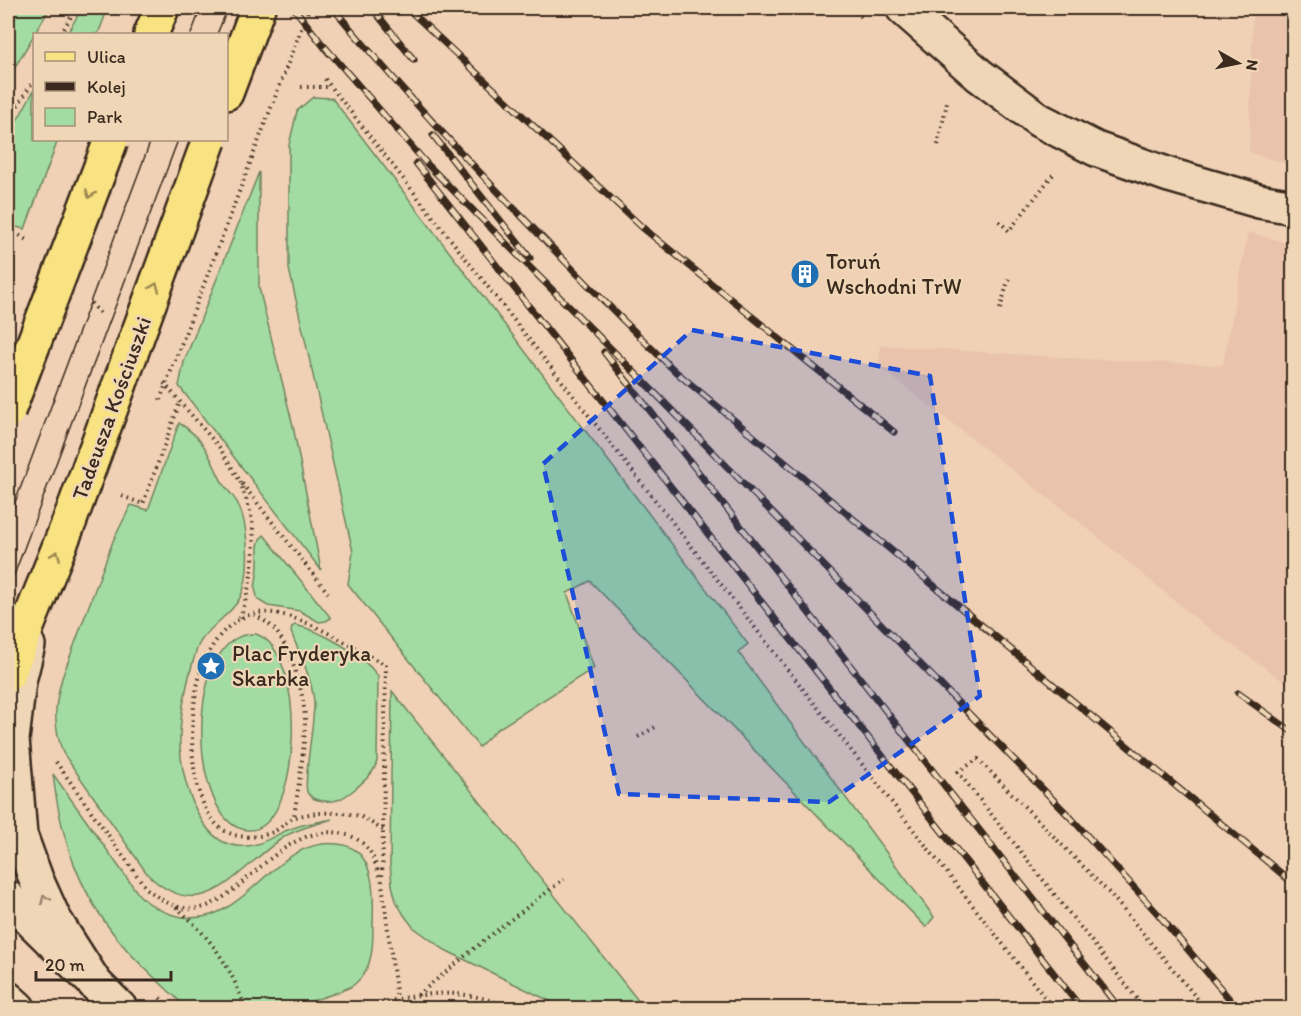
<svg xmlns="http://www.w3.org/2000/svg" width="1301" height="1016" viewBox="0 0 1301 1016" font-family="Itim,sans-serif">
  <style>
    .built { fill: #e9c3ab }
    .green { fill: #a3dca2; stroke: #6f8360; stroke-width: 1.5 }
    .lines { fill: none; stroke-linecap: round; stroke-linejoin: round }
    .minor-casing { stroke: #3b2a1e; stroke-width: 38 }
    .major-casing { stroke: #3b2a1e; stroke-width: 38 }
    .path { stroke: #3b2a1e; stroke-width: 4; stroke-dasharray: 1.5 4.5; stroke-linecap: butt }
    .minor { stroke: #efd6b7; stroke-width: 33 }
    .major { stroke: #f8e281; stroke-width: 33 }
    .tram { stroke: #3b2a1e; stroke-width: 1.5 }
    .rail-casing { stroke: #3b2a1e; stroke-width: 7 }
    .rail { stroke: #efd6b7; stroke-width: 4.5; stroke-dasharray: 14; stroke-linecap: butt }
    .major-bridge-casing { stroke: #3b2a1e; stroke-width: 38; stroke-linecap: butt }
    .path-bridge { stroke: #3b2a1e; stroke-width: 4; stroke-dasharray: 1.5 4.5; stroke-linecap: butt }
    .major-bridge { stroke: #f8e281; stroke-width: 33 }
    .oneway { stroke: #9a8650 }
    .oneway2 { stroke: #95806a }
    .marked { fill: #1d4ed8; fill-opacity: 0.2; stroke: #1d4ed8; stroke-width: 4.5; stroke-dasharray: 12 8; stroke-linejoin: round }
    .labels { text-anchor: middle; stroke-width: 4.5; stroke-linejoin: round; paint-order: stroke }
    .poi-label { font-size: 22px; fill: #3b2a1e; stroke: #efd6b7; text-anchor: start }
    .street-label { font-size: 22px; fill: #3b2a1e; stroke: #efd6b7 }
  </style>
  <rect width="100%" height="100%" fill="#f0d1b5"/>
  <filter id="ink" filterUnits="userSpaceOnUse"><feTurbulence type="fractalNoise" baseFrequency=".0167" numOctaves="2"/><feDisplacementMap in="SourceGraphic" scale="12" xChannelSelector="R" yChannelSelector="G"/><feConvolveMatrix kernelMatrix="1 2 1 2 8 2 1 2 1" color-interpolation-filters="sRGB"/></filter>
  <g filter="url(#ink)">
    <g class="built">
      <path d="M1253,8h40v158l-44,-14z"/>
      <path d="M1248,232l45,13v443l-89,-63 -122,-101 -204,-158 3,-21 203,14 139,6z"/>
    </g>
    <g class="green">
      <path d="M8,8h42l-42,71z"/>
      <path d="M82,8h26l-10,26h-31z"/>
      <path d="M34,90v50h24l-33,89 -17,-4v-88z"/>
      <path d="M313,97l19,1 416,546 -10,8 196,265 -8,10 -336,-346 -23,12 27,75 -98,62 -17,17 -131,-163 5,-32 -64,-283v-124l8,-34z"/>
      <path d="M259,172v116l34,138 28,144 -142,-184 5,-24z"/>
      <path d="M179,423c26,16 29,31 42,57 5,8 11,15 16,22 12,22 14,72 4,94 -9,19 -32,29 -42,48 -3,6 -5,15 -7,21 -7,26 -13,55 -12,81 2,33 18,96 57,100 23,3 38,-13 59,-19 12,-4 24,-5 36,-8 -16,6 -34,9 -48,18 -47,31 -79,92 -136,38l-85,-122c-10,-29 -9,-46 -1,-75l51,-137 18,-36 17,5z"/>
      <path d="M264,535l67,83 -5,3 -7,1 -19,-11 -32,-5 -10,-6 -3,-11 3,-22v-21l2,-7z"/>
      <path d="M295,625c27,6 67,29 83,51l-1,85c-3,13 -13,20 -22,28 -12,10 -21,15 -37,11 -5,-1 -8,-3 -11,-8 -4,-11 8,-71 7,-91 -3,-25 -14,-46 -23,-69l1,-5z"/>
      <path d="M256,634c53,17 46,199 -8,196 -61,-3 -65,-201 8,-196z"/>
      <path d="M392,691l252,317h-80l-119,-58 -32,-23 -9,-12 -8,-14 -4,-16 -2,-21z"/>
      <path d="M53,774l86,121c19,18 46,28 72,20 46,-15 76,-83 133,-70 32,8 30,52 29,79 0,14 0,31 -6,44 -3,6 -9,14 -15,18 -8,5 -60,22 -69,22 -32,3 -64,0 -96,0 -20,-19 -41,-37 -60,-58 -46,-52 -66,-107 -74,-176z"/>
    </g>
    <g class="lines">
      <g class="minor-casing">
        <g id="minor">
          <path d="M903,8l76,67 60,45 57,29 73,26 90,26 35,6"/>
          <path d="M28,645l-9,36 -7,58 8,96 16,44 18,40 42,66"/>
          <path d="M8,898l112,110"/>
          <path d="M8,999l10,9"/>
        </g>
      </g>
      <g class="major-casing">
        <g id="major">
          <path d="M151,34l11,-26"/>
          <path d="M226,93l32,-85"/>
          <path d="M8,674l62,-154"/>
        </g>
      </g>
      <g class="path">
        <path d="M851,8l13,11"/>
        <path d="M61,34l15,-26"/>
        <path d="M325,79l728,929"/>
        <path d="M301,87h28"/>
        <path d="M8,121l26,-41"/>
        <path d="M938,145l9,-43"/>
        <path d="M999,221l10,10 46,-59"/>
        <path d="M8,232l11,3 9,6"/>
        <path d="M91,303l11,13"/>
        <path d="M1000,309l9,-32"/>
        <path d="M164,383l55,64 21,34"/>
        <path d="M122,496l21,8 37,-102"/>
        <path d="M254,615c8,4 16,9 22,16 16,21 28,62 29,88 0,30 -7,69 -11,98"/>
        <path d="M240,618c10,-29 17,-66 12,-97 -2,-13 -8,-27 -12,-40l88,112"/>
        <path d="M638,737l19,-11"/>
        <path d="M56,762l90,126c17,14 35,25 58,19 13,-4 22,-12 32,-19 30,-25 68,-67 111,-53 8,2 17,8 22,15 6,9 8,21 12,30"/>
        <path d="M383,830c-8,-4 -16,-11 -24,-14 -14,-5 -49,-4 -63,1 -9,3 -15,11 -23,15 -14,6 -34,7 -48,-1 -44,-26 -38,-141 -16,-179 10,-19 26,-35 48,-39 37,-6 96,35 129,52l-4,219 15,115"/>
        <path d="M176,907c35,31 54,57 69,101"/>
        <path d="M418,995l69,-57 77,-59"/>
        <path d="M160,998l10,10"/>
        <path d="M364,1008c52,-15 95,-23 146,0"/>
        <path d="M1144,1008l-186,-236 20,-13 134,137 93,112"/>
      </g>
      <use href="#minor" class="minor"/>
      <use href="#major" class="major"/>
      <g class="tram">
        <path d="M191,34l10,-26"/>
        <path d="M217,34l11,-26"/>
        <path d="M8,521l143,-381"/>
        <path d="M8,591l170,-451"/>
      </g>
      <g class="rail-casing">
        <g id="rail">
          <path d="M294,8l35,45"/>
          <path d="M333,8c63,76 130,148 199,219 47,49 95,98 144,145l618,512"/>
          <path d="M372,8l42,52"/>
          <path d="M407,8l236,220 251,204"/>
          <path d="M325,47l101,116 229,230 418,427 85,94 79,94"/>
          <path d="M433,135l97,123"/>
          <path d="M416,163l665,845"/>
          <path d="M604,352l515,656"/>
          <path d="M1238,693l56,40"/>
        </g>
      </g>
      <use href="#rail" class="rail"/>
      <g class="major-bridge-casing">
        <g id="major-bridge">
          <path d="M8,411l103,-271"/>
          <path d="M70,520l139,-380"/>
        </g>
      </g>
      <path class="path-bridge" d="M160,400l149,-392"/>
      <use href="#major-bridge" class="major-bridge"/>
    </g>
    <defs><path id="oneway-chevron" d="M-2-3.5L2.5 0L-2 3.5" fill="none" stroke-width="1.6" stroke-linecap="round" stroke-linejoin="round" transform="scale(1.5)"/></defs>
    <g class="oneway">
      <use href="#oneway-chevron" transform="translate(90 194) rotate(111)"/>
      <use href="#oneway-chevron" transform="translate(155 287) rotate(-70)"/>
      <use href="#oneway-chevron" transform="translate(56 555) rotate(-68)"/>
    </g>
    <use class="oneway2" href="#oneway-chevron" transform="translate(45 899) rotate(-115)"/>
  </g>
  <path class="marked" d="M692,330l238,46 50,320 -151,106 -210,-8 -76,-330z"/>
  <defs>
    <g id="building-disc" transform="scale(1.5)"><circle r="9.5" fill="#1f6fb2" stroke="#efd6b7"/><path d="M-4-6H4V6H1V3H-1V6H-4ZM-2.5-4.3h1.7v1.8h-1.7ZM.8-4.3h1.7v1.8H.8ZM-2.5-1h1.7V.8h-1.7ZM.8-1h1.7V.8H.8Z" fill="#fff"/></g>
    <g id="sight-disc" transform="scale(1.5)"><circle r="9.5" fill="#1f6fb2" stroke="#efd6b7"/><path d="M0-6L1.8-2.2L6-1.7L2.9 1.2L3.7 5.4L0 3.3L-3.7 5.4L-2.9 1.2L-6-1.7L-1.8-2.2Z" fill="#fff"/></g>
  </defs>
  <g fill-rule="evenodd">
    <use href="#building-disc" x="805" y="274"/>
    <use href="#sight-disc" x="211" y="666"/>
  </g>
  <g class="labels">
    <g class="poi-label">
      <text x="826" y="269">Toruń<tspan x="826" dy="25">Wschodni TrW</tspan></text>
      <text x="232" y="661">Plac Fryderyka<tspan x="232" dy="25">Skarbka</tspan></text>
    </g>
    <g class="street-label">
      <text transform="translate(111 408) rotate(-70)" y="8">Tadeusza Kościuszki</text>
    </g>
  </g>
  <rect width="1301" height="1016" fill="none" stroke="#efd6b7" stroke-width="30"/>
  <rect x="15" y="15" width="1271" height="986" fill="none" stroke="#3b2a1e" stroke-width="2" filter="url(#ink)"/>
  <rect x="33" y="33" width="195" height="108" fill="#efd6b7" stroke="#a7917a" stroke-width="1.5"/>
  <rect x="45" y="52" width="30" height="9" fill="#f8e281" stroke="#a7917a" stroke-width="1.5"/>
  <text x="87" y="63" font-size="18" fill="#3b2a1e">Ulica</text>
  <rect x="45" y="82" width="30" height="9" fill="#3b2a1e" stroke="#a7917a" stroke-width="1.5"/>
  <text x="87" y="93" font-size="18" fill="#3b2a1e">Kolej</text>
  <rect x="45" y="108" width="30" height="18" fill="#a3dca2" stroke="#a7917a" stroke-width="1.5"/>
  <text x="87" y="123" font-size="18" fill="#3b2a1e">Park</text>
  <g transform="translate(1238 63) rotate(99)" stroke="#efd6b7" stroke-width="4.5" paint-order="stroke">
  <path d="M0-4.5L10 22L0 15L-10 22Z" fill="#3b2a1e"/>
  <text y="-9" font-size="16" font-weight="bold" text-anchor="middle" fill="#3b2a1e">N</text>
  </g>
  <path d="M36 971v9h135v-9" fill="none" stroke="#3b2a1e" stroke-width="3"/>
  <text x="45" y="971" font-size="18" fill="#3b2a1e" stroke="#efd6b7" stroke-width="4.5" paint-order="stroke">20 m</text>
</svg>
